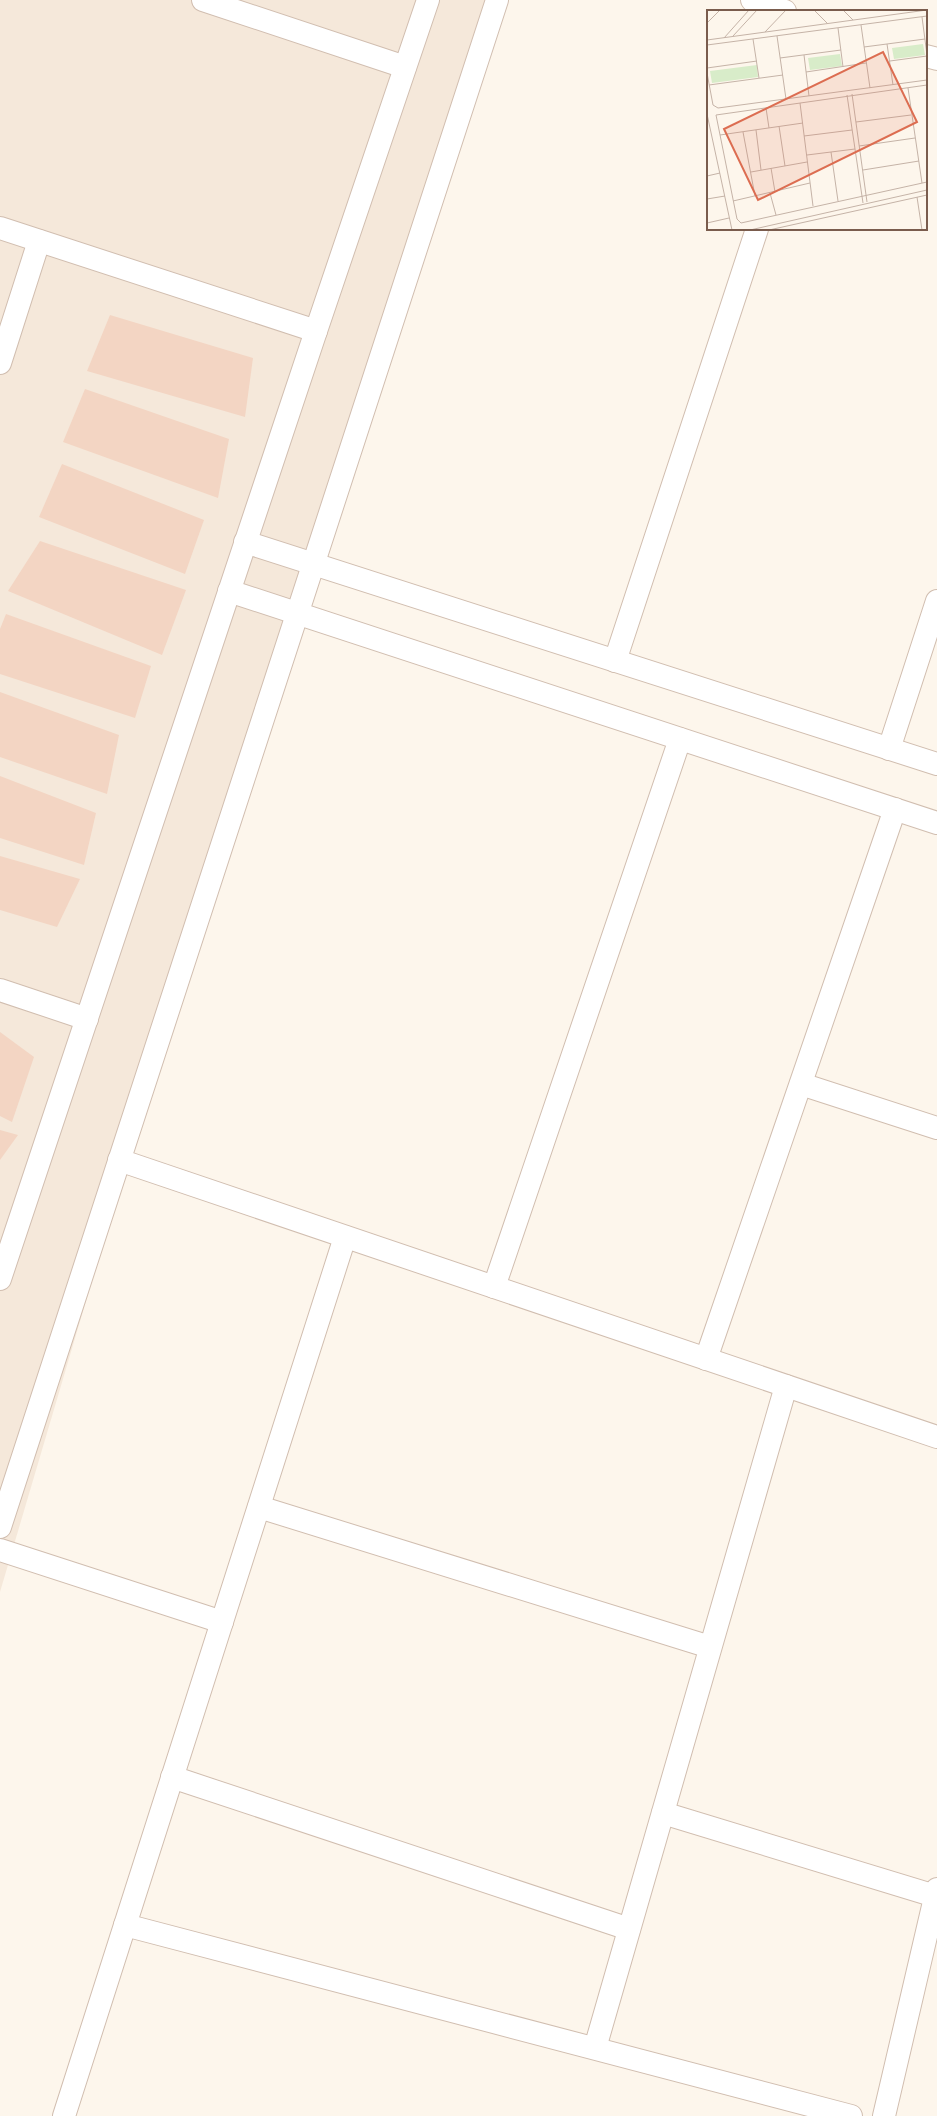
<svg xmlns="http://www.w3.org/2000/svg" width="937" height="2116" viewBox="0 0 937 2116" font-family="'Fira Sans Condensed',sans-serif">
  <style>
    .residential { fill: #f5e8da }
    .building { fill: #f3d5c3 }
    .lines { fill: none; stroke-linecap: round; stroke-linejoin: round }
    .street-casing { stroke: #d1beb0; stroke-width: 24 }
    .street { stroke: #fff; stroke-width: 22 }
    .inset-road { fill: none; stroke: #c5b3a7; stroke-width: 1 }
    .view { fill: #dc6d51; fill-opacity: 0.15; stroke: #dc6d51; stroke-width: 2 }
    .inset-edge { fill: none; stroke: #7a5c4d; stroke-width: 2 }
  </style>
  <rect width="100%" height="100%" fill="#fdf6ec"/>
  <path class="residential" d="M0,0h488l-276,875 -212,717z"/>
  <g class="building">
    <path d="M110,315l143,43 -8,59 -158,-46z"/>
    <path d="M85,389l144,50 -11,59 -155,-56z"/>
    <path d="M62,464l142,56 -19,54 -146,-57z"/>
    <path d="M40,541l146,49 -24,65 -154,-64z"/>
    <path d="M6,614l145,52 -16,52 -135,-44v-45z"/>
    <path d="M0,692l119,43 -12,59 -107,-37z"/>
    <path d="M0,776l96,37 -12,52 -84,-27z"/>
    <path d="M0,856l80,23 -23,48 -57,-17z"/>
    <path d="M0,1032l34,25 -22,65 -12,-6z"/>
    <path d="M0,1130l18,5 -18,25z"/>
  </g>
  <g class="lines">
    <g class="street-casing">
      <g id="street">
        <path d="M203,0l202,67"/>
        <path d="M752,0l33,11"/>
        <path d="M926,56l11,3"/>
        <path d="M0,228l316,103"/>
        <path d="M0,363l39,-122"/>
        <path d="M245,542l692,222"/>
        <path d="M229,591l708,232"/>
        <path d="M615,661l142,-432"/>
        <path d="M889,749l48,-148"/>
        <path d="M0,990l87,29"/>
        <path d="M801,1084l136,44"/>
        <path d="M119,1160l818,277"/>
        <path d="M0,1279l316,-948 112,-331"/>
        <path d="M494,1287l186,-548"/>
        <path d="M706,1359l189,-550"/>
        <path d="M259,1507l451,140"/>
        <path d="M0,1527l497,-1527"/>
        <path d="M0,1550l222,72"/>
        <path d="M172,1777l457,152"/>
        <path d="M663,1813l272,83"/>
        <path d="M125,1925l726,191"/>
        <path d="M595,2048l191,-662"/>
        <path d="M64,2116l281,-879"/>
        <path d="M884,2116l53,-227"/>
      </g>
    </g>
    <use href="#street" class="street"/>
  </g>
  <g transform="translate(707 10)">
    <rect width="220" height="220" fill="#fdf6ec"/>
    <path d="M216,34l2,11 -31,4 -2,-11zM133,44l2,12 -32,4 -2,-12zM50,55l1,12 -46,6 -2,-12z" fill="#d8ecc9"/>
    <path class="inset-road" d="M107,0l14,14M136,0l10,10M215,7l5,38M0,13l13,-13M154,15l9,63M131,18l5,39M58,22l21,-22M26,26l24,-26M70,26l9,63M17,28l25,-28M46,29l6,39M0,30l220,-30M180,34l6,41M0,35l220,-29M157,37l61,-8M97,45l5,41M73,48l61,-8M183,51l37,-5M0,58l50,-7M99,62l60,-9M0,63l6,32 5,3 209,-28M2,75l74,-10M220,75l-211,30 21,104 4,4 186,-41M201,78l14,95M145,84l15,108M140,85l16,108M93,93l13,103M59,98l3,20M0,104l25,116M149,112l55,-7M72,116l6,40M49,120l5,40M36,122l12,64M13,125l83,-12M97,126l48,-6M152,136l56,-8M124,142l7,49M100,145l48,-6M64,158l4,24M156,160l56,-9M44,162l56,-10M0,166l13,-3M63,183l6,22M210,187l5,33M0,189l18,-3M26,191l77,-18M0,213l22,-5M43,220l177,-40M62,220l158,-35"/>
    <path class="view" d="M176,42l34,70 -159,78 -34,-71z"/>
    <rect width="220" height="220" class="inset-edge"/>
  </g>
</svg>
